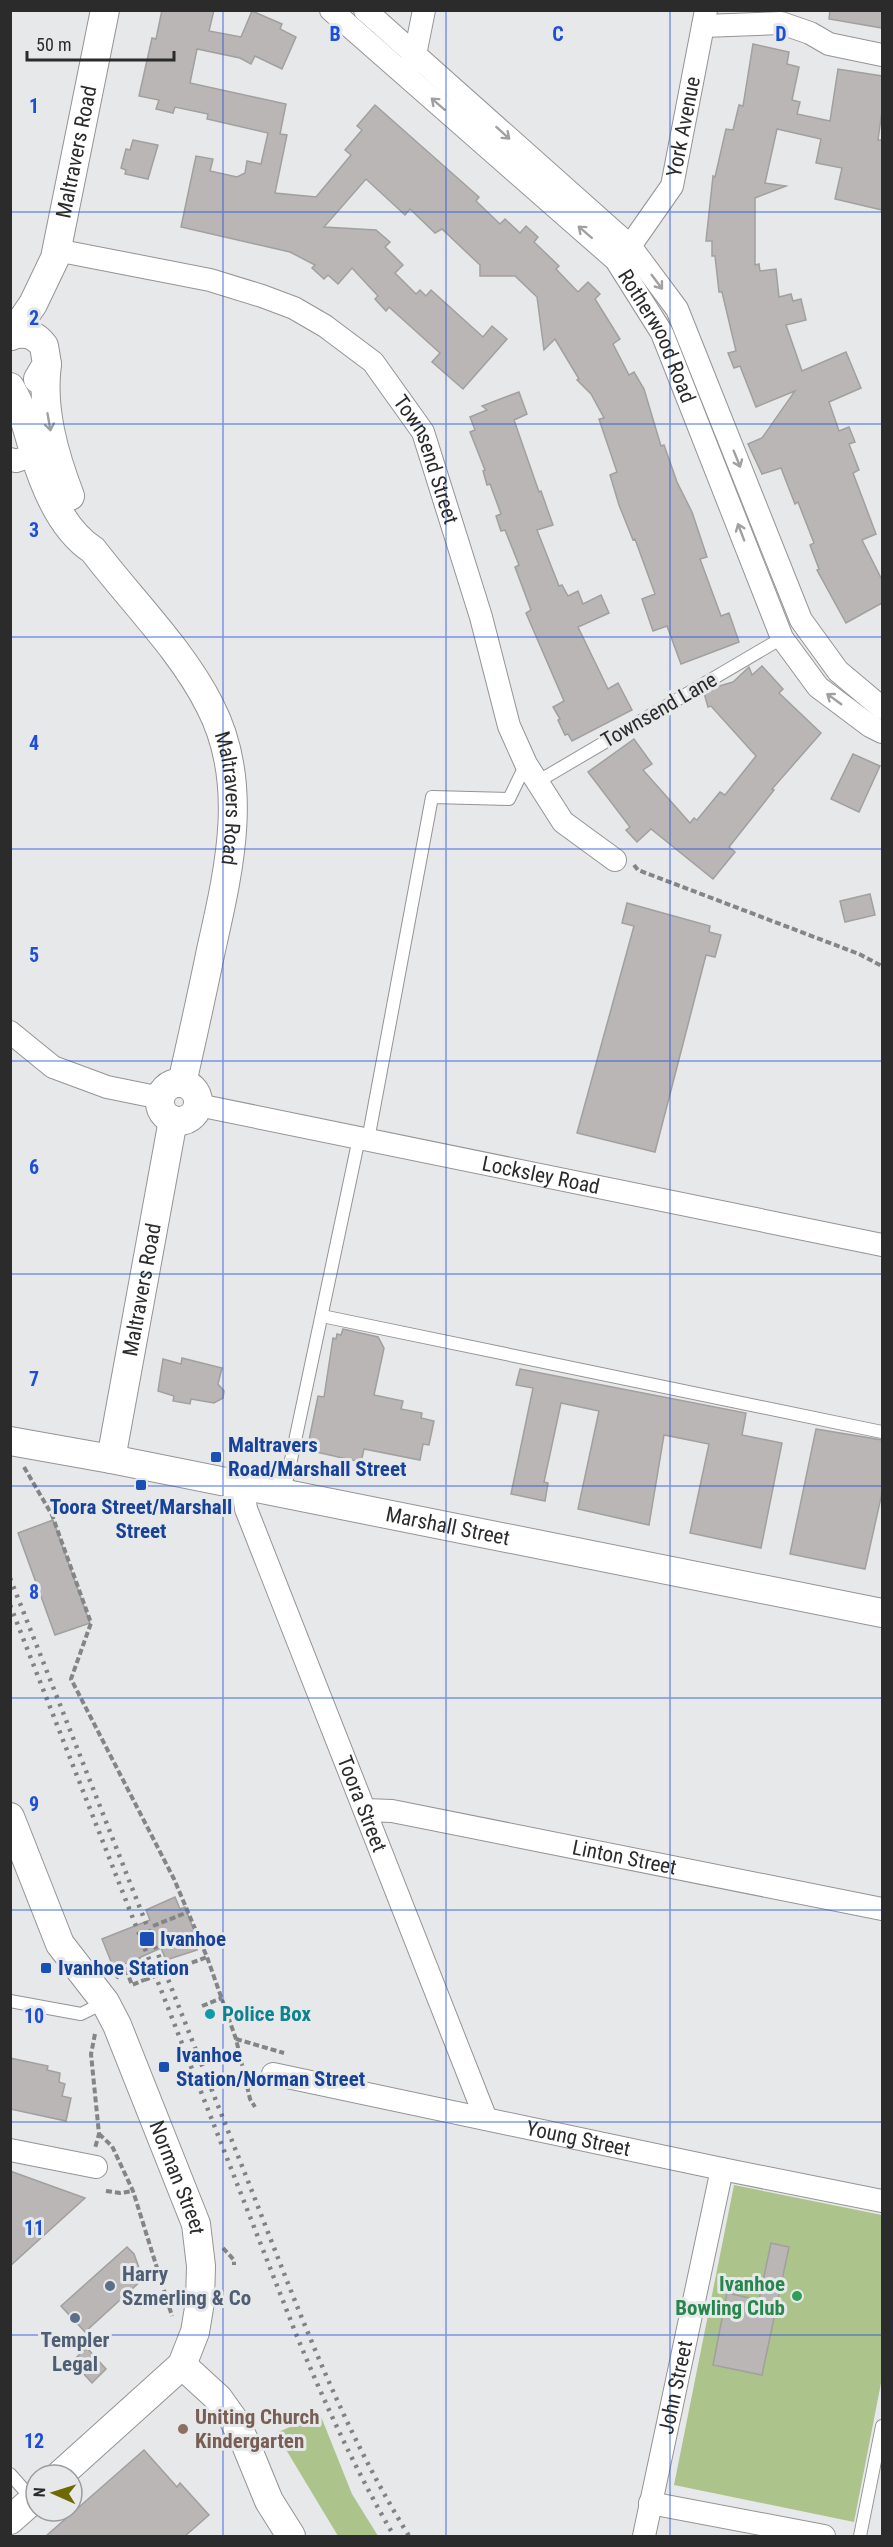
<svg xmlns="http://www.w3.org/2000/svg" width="893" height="2547" viewBox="0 0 893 2547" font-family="'Roboto Condensed',sans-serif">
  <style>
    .green { fill: #acc48c }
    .building { fill: #b9b6b5; stroke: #a2a09e; stroke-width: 1.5 }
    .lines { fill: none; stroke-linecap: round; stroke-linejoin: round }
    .service-casing { stroke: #949496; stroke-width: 14 }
    .minor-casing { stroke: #949496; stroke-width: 24 }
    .tertiary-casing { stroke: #949496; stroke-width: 30 }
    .path { stroke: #848586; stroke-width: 4; stroke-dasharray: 6 3; stroke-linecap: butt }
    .service { stroke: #fff; stroke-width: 12 }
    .minor { stroke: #fff; stroke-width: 22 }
    .tertiary { stroke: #fff; stroke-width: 28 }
    .rail { stroke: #818283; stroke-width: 4.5; stroke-dasharray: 3 6; stroke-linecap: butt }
    .path-bridge { stroke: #848586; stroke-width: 4; stroke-dasharray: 6 3; stroke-linecap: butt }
    .oneway { stroke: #a0a0a0 }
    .grid { fill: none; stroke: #1d4ed8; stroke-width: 1.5; stroke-opacity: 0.55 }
    .transit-dot { fill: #1a4fb4; stroke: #e7e8ea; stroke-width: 2 }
    .culture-dot { fill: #0f9aa8; stroke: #e7e8ea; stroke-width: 2 }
    .service-dot { fill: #5c6f8a; stroke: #e7e8ea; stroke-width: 2 }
    .leisure-dot { fill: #2e9e5b; stroke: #e7e8ea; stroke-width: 2 }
    .education-dot { fill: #8d6e63; stroke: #e7e8ea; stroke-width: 2 }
    .labels { text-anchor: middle; stroke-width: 6; stroke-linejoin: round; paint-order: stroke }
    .street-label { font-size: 21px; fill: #2b2b2c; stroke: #e7e8ea }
    .transit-label { font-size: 21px; font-weight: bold; fill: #164399; stroke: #e7e8ea; text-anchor: start }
    .culture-label { font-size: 21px; font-weight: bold; fill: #0d838f; stroke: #e7e8ea; text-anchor: start }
    .service-label { font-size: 21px; font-weight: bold; fill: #4e5e75; stroke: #e7e8ea; text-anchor: start }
    .leisure-label { font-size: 21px; font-weight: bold; fill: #27864d; stroke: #e7e8ea; text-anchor: end }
    .education-label { font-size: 21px; font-weight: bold; fill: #785e54; stroke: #e7e8ea; text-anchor: start }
    .grid-label { font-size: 20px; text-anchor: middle; font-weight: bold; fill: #1d4ed8; stroke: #e7e8ea; stroke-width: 6; stroke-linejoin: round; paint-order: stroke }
  </style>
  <rect width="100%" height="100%" fill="#e7e8ea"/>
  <g class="green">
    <path d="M734,2185l148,30v163l-28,144 -180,-37z"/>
    <path d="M320,2414l32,80 26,42h-40l-62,-103z"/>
  </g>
  <g class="building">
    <path d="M162,10h52l-5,21 32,6 11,-26 30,13 -2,5 16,8 -14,32 -27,-13 -4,8 -11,-6 -43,-9 -7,34 96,21 -6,30 7,1 -12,58 41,4 35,-42 -6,-5 17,-20 -5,-4 18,-21 104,92 -3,4 24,23 5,-5 15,14 6,-7 12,11 -4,5 25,24 -3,3 22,23 10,-10 12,12 -5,5 25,40 -7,5 16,31 5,-3 10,17 17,57 3,-1 13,37 15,30 15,45 -7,2 21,57 8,-3 10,29 -58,22 -14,-38 -14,5 -11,-32 13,-5 -20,-55 -2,1 -14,-35 -9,-30 7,-3 -18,-53 5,-1 -13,-24 -14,-14 2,-1 -24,-40 -11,11 -7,-53 -22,-21h-35v-11l-38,-36 -7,4 -25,-24 -5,6 -39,-36 -42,48 52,3 14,12 -5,5 18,18 -8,8 21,21 4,-4 6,6 5,-6 52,47 9,-11 15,13 -44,50 -31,-27 8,-9 -51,-46 -3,4 -11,-12 3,-3 -26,-28 -14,16 -10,-9 -4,4 -12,-11 3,-3 -25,-13 -109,-25 15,-71 17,3 -3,12 27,6 8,-4 2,-12 14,3 7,-31 -61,-14 1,-5 -33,-7 -2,6 -17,-4 3,-9 -20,-4 13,-58 4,1z"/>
    <path d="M830,10h52v18l-53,-9z"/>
    <path d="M753,44l36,8 -2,12 12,3 -7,33 8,2 -3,12 33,7 8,-52 44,7v35l-4,29h4v70l-47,-11 7,-31 -26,-5 5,-24 -44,-10 -12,54 21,3 -31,12v67l4,-1 1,7 16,-2 3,28 12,-3 2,7 8,-2 5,21 -20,5 16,46 44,-19 15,36 -32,14 10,29 10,-4 6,15 -6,2 10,26 -6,3 23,61 -14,6 20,40v23l-36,20 -29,-53 2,-1 -9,-24 4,-2 -16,-41 -3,2 -14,-36 -19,6 -14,-30 14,-6 33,-47 -39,16 -16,-41 -6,2 -6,-15 8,-2 -14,-59h-3l-4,-36h-3v-15h-6l7,-65 2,1 11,-48 7,1 6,-25 4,1z"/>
    <path d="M133,140l25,5 -10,34 -23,-5 1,-4 -5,-2 5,-19 4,1z"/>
    <path d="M519,392l8,22 -13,6 25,72 2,-1 12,34 -16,5 22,56 3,-1 6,11 10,-5 5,13 18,-9 8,18 -31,14 30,62 10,-6 14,27 -60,31 -4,-7 -3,1 -7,-15 2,-1 -7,-12 11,-6 -38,-88 5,-3 -16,-43 4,-2 -14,-35 -4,1 -5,-15 5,-2 -11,-30 -3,1 -4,-14 2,-1 -15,-38 5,-2 -5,-13 17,-7 -5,-4z"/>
    <path d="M762,666l21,23 -4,4 42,40 -49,56 2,1 -45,57 6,5 -22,27 -62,-50 -14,13 -11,-12 4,-3 -42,-55 46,-33 18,25 -9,6 47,53 4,-5 3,2 23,-28 5,3 31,-39 -45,-50 -3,1 -4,-14 12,-6 17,-5 16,-15 3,8z"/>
    <path d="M853,754l27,12 -21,46 -28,-13z"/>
    <path d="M870,894l5,21 -30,7 -5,-21z"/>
    <path d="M627,903l83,23 -1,6 12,3 -6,22 -9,-2 -51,197 -78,-19 57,-207 -12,-3z"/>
    <path d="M343,1329l35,8 6,11 -10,47 29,6 -2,8 21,4 -1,5 13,3 -5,24 -6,-1 -3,16 -56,-11 -3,13 -54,-12 11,-54 6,1 9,-59 3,1 1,-5 4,1z"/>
    <path d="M182,1358l40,10 -4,16 6,7 -1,7 -9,5 -23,-4 -1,5 -17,-3 1,-5 -16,-5 5,-32 18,5z"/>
    <path d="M520,1369l226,44 -4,22 40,8 -21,105 -71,-15 19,-89 -45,-9 -15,90 -71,-16 21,-98 -38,-8 -17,79 4,1 -3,18 -34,-7 22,-106 -17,-3z"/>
    <path d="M816,1429l66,11v53l-17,76 -75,-15z"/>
    <path d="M53,1520l37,103 -35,12 -37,-102z"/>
    <path d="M175,1897l5,12 5,-2 11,29 -4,2 5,12 -31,10 -5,-12 -47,21 -12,-30 48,-19 -4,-10z"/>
    <path d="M10,2058l38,8 -1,4 13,3 -1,9 6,2 -3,12 9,2 -5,23 -56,-12z"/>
    <path d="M10,2171l75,27 -75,68z"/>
    <path d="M771,2243l18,4 -27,128 -49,-10 14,-72 32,7z"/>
    <path d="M127,2247l7,7 9,25 -58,53 -24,-26z"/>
    <path d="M87,2348l19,21 -14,14 -20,-22z"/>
    <path d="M144,2450l33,37 3,-4 29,32 -24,21h-139z"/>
  </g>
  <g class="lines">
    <g class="service-casing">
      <g id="service">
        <path d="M537,782l245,-144"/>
        <path d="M368,1140l64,-343 77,2 17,-35"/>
        <path d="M322,1316l560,116"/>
        <path d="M284,1493l75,-355"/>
        <path d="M10,2001l71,13 24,-12"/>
        <path d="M10,2474l23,26"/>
        <path d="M860,2536l22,-110"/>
      </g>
    </g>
    <g class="minor-casing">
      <g id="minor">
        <path id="s1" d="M331,10l285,250 46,73 120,305 36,49 52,39 12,6"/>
        <path d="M365,10l265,236 47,63 124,311 37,51 44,37"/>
        <path d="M703,26l78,-3 29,10 19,11 53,11"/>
        <path d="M409,67l6,-12 9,-45"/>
        <path id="s2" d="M56,250l154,30 52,16 32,12 31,18 48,36 50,70 58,185 28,109 17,38 37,58 52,38"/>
        <path id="s3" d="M620,255l10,-9 42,-60 34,-176"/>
        <path d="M10,459l6,2 18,-6"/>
        <path d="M10,1032l43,35 54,20 54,11"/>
        <path id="s4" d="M198,1105l684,140"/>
        <path id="s5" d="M243,1487l3,22 240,610"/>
        <path id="s6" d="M365,1810l27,1 490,98"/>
        <path id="s7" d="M273,2074l449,95 160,32"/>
        <path d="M10,2150l86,17"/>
        <path d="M650,2503l174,33"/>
        <path id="s8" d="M644,2536l78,-367"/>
      </g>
    </g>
    <g class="tertiary-casing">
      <g id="tertiary">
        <path d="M10,336c14,-5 25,-2 34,10l3,18 -9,15"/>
        <path id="s9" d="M11,336l22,-32 22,-46 50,-248"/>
        <path d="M47,364c-6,45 7,90 23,132"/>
        <path id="s10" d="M10,387c13,21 17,42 24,65 10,34 28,78 59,98 38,50 89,100 117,156 40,77 19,164 1,244 -9,44 -19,89 -29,133"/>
        <circle cx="179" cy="1102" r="19"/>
        <path id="s11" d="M10,1441l101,18 771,154"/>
        <path id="s12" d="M111,1459l62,-339"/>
        <path id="s13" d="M10,1817l50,127 45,58 12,23 79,199 5,42 -1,36 -5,30 -13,33 -122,110"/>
        <path d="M182,2365l36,33 15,21 11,21 25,61 22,35"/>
        <path d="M10,2520l26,-23"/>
      </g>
    </g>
    <g class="path">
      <path d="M634,865l4,5 221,84 23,12"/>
      <path d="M24,1467l28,48 39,108 -20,56 103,200 33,78 29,82 14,60 5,8"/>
      <path d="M153,1926l35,-14"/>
      <path d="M126,1969l6,16 12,-5"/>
      <path d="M175,1969l32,-12"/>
      <path d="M116,1978l25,-19"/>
      <path d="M202,2006l20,-8"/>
      <path d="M95,2034l-4,20 8,80 -4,14"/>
      <path d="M236,2039l48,14"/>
      <path d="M99,2134l13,12 21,45 39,125"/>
      <path d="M106,2191l14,2 13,-2"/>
      <path d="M223,2248l11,12v5"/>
    </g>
    <use href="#service" class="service"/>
    <use href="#minor" class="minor"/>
    <use href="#tertiary" class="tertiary"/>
    <g class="rail">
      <path d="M10,1578c78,197 155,395 234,593 49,124 94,251 165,365"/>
      <path d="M10,1605l286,729c29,70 60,137 98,202"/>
    </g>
    <path class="path-bridge" d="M144,1980l31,-11"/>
  </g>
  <defs><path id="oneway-shaft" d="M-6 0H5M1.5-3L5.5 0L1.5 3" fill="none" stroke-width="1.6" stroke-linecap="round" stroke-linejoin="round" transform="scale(1.5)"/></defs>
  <g class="oneway">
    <use href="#oneway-shaft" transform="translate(438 104) rotate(-139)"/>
    <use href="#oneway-shaft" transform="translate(503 133) rotate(42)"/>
    <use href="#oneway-shaft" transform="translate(585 232) rotate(-139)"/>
    <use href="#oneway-shaft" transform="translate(657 282) rotate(53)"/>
    <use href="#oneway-shaft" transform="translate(49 422) rotate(80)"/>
    <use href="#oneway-shaft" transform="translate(737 459) rotate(68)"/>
    <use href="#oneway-shaft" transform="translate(741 532) rotate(-111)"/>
    <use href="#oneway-shaft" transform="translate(834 699) rotate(-144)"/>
  </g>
  <path class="grid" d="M223,10v2526M446,10v2526M670,10v2526M10,212h872M10,424h872M10,637h872M10,849h872M10,1061h872M10,1274h872M10,1486h872M10,1698h872M10,1910h872M10,2122h872M10,2335h872"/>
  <g class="transit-dot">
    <rect x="210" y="1451" width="12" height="12" rx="3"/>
    <rect x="135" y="1479" width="12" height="12" rx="3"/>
    <rect x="139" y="1931" width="16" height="16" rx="3"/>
    <rect x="40" y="1962" width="12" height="12" rx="3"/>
    <rect x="158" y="2061" width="12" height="12" rx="3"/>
  </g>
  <circle class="culture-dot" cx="210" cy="2014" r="6"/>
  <g class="service-dot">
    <circle cx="110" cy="2286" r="6"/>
    <circle cx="75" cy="2318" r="6"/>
  </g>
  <circle class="leisure-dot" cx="797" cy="2296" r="6"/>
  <circle class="education-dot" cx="183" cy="2429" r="6"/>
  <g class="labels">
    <g class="street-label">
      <text dy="7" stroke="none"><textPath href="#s3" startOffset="147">York Avenue</textPath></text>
      <text dy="7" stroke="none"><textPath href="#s9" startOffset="198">Maltravers Road</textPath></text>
      <text dy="7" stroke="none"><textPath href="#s1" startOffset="466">Rotherwood Road</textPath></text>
      <text dy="7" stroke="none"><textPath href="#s2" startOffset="454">Townsend Street</textPath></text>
      <text transform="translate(659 710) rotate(-30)" y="7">Townsend Lane</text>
      <text dy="7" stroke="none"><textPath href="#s10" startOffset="477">Maltravers Road</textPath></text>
      <text dy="7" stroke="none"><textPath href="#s4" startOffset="350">Locksley Road</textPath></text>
      <text dy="7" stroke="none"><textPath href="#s12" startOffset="172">Maltravers Road</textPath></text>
      <text dy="7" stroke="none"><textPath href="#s11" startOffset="446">Marshall Street</textPath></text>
      <text dy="7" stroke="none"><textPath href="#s5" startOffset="339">Toora Street</textPath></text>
      <text dy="7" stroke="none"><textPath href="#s6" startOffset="264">Linton Street</textPath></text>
      <text dy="7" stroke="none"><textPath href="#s7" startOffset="312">Young Street</textPath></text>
      <text dy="7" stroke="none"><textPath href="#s13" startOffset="400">Norman Street</textPath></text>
      <text dy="7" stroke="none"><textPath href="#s8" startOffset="152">John Street</textPath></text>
    </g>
    <g class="transit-label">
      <text x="228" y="1452">Maltravers<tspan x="228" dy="24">Road/Marshall Street</tspan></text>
      <text x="141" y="1514" text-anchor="middle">Toora Street/Marshall<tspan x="141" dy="24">Street</tspan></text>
      <text x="160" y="1946">Ivanhoe</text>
      <text x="58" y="1975">Ivanhoe Station</text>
      <text x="176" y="2062">Ivanhoe<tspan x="176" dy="24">Station/Norman Street</tspan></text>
    </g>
    <g class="culture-label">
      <text x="222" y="2021">Police Box</text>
    </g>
    <g class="service-label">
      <text x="122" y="2281">Harry<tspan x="122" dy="24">Szmerling &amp; Co</tspan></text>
      <text x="75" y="2347" text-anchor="middle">Templer<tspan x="75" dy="24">Legal</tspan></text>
    </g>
    <g class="leisure-label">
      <text x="785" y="2291">Ivanhoe<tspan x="785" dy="24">Bowling Club</tspan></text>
    </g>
    <g class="education-label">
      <text x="195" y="2424">Uniting Church<tspan x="195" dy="24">Kindergarten</tspan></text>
    </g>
  </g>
  <g class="grid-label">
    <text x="335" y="41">B</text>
    <text x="558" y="41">C</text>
    <text x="781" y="41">D</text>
    <text x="34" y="113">1</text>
    <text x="34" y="325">2</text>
    <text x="34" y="537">3</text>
    <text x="34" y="750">4</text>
    <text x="34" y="962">5</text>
    <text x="34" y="1174">6</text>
    <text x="34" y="1386">7</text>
    <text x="34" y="1599">8</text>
    <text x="34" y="1811">9</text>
    <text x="34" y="2023">10</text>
    <text x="34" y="2235">11</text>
    <text x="34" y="2448">12</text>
  </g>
  <rect width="893" height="2547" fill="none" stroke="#2b2b2c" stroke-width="24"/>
  <g transform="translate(54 2493) rotate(273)"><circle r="28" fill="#e7e8ea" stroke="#9c9c9e" stroke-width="1.5"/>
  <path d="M0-4.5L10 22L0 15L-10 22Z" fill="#6e6901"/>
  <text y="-9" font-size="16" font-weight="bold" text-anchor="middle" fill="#2b2b2c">N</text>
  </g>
  <path d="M27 51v9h147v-9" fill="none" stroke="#2b2b2c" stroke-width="3"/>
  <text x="36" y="51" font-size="18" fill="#2b2b2c" stroke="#e7e8ea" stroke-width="4.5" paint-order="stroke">50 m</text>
</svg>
